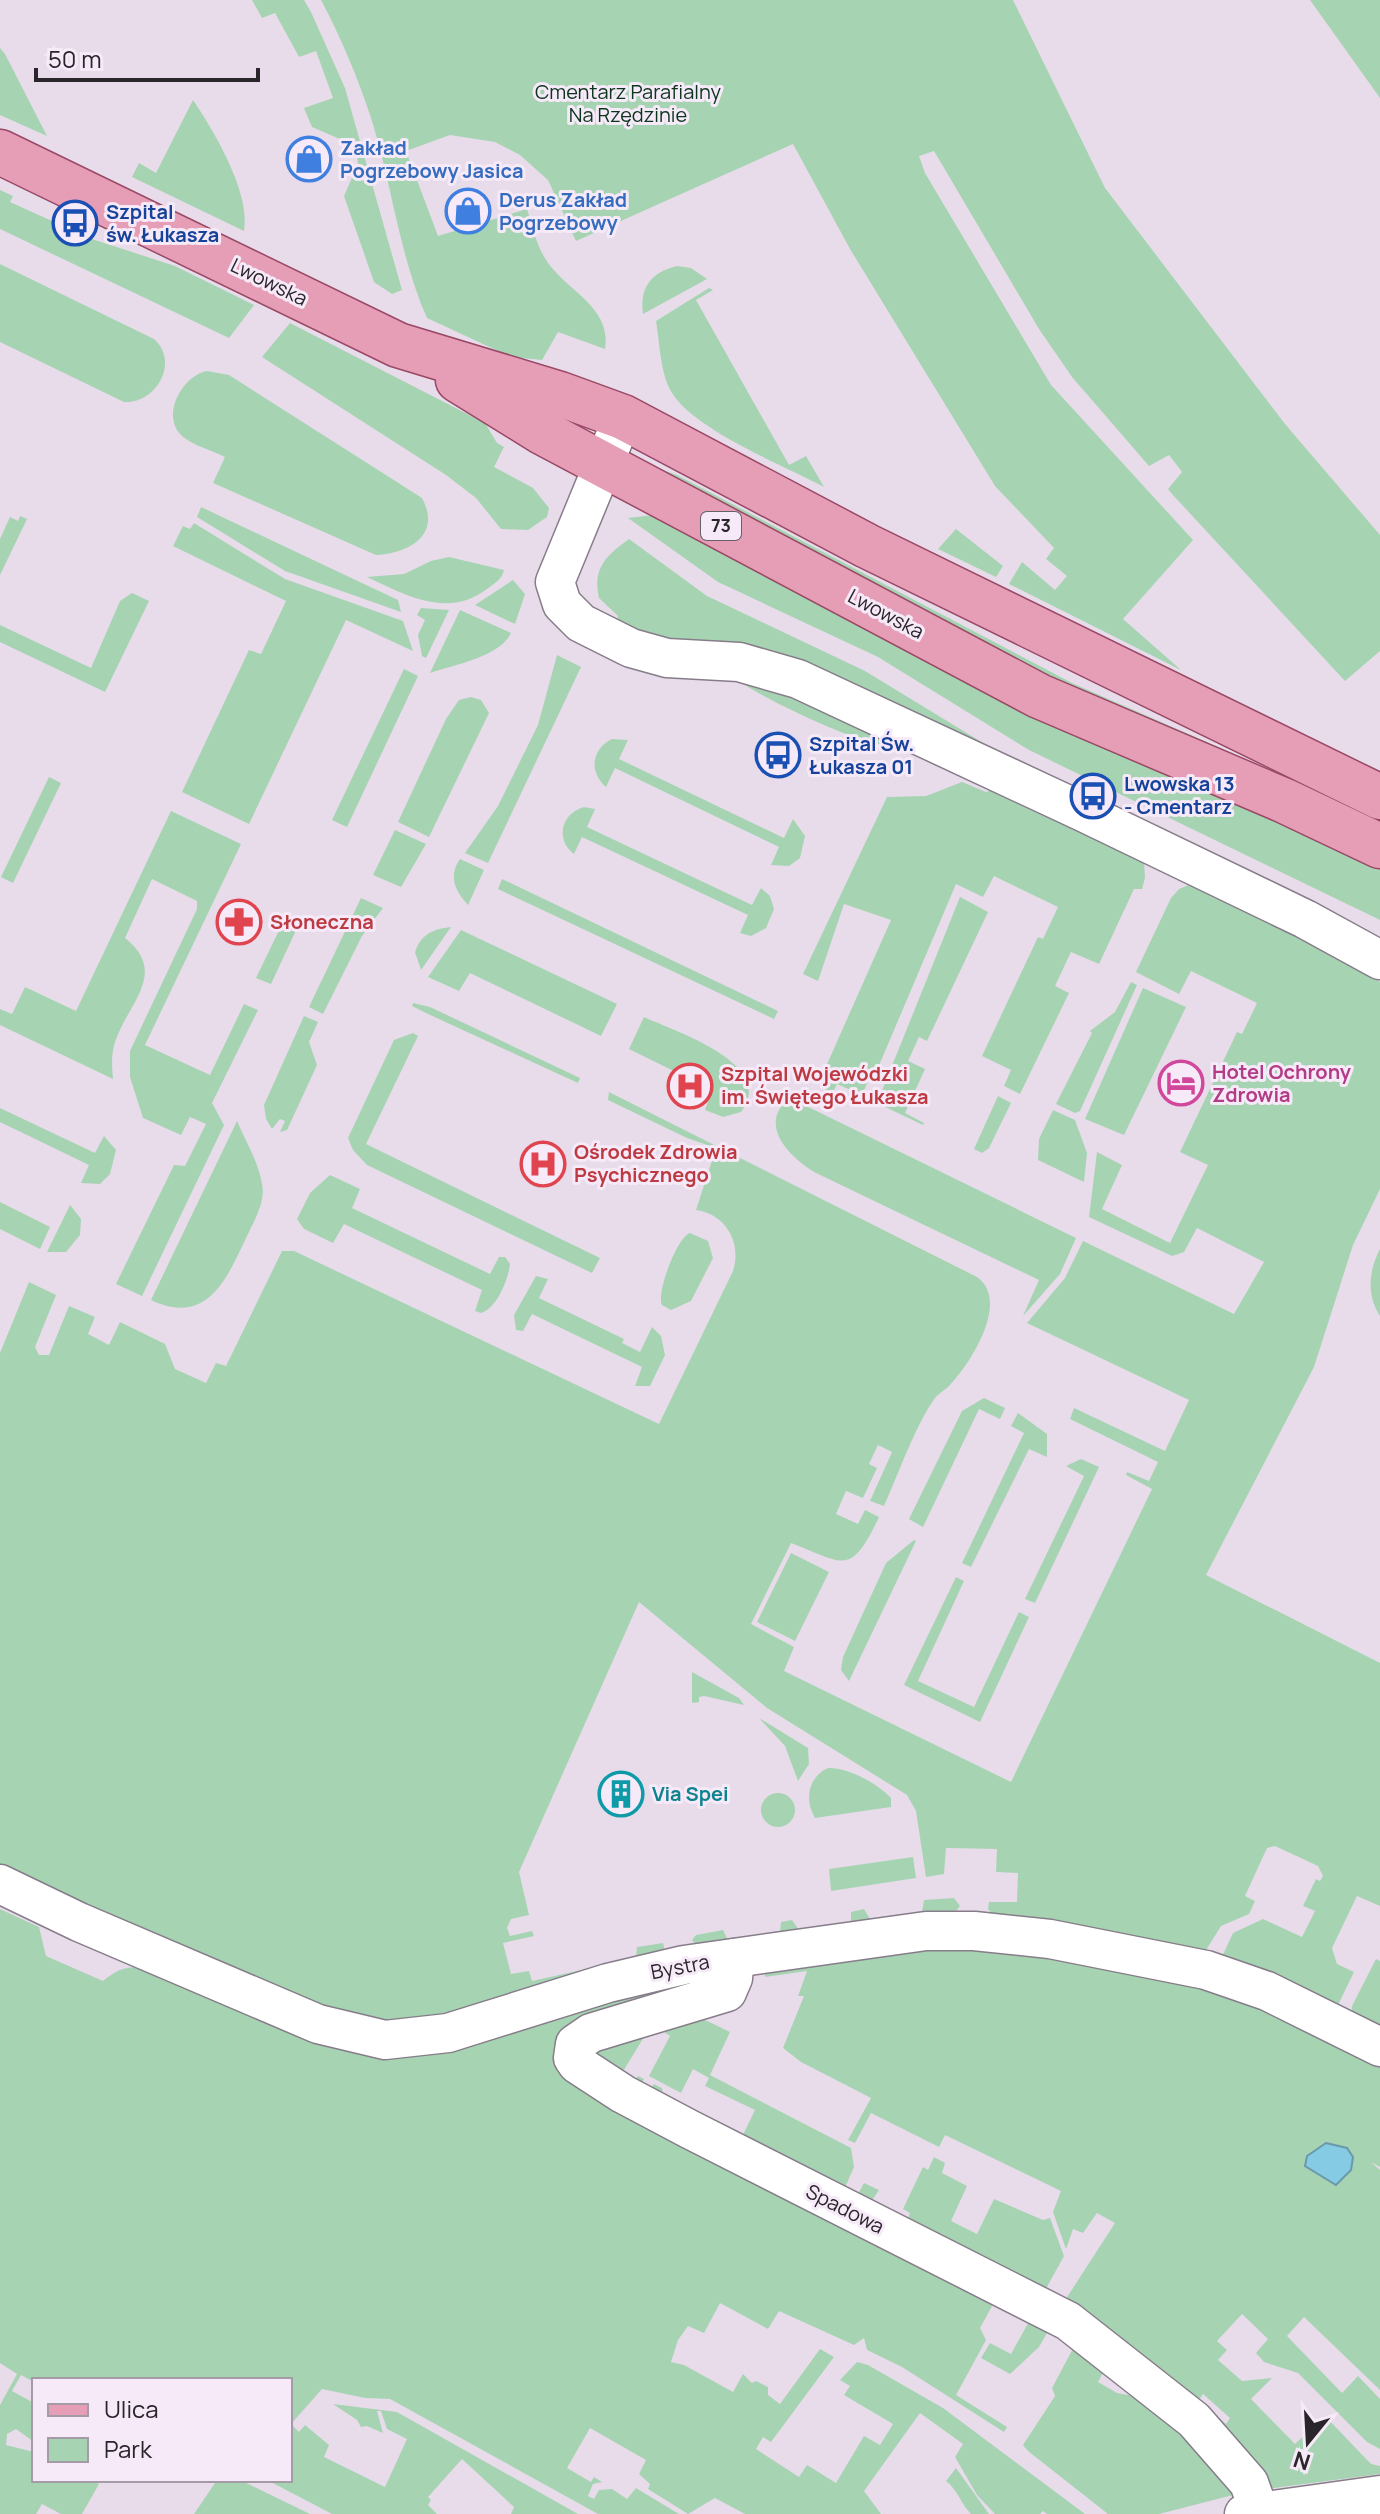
<svg xmlns="http://www.w3.org/2000/svg" width="1380" height="2514" viewBox="0 0 1380 2514" font-family="Manrope,sans-serif">
  <style>
    .green { fill: #a6d4b3 }
    .water { fill: #86cbe4; stroke: #6a99ac; stroke-width: 2 }
    .lines { fill: none; stroke-linecap: round; stroke-linejoin: round }
    .minor-casing { stroke: #877c89; stroke-width: 41 }
    .major-casing { stroke: #994865; stroke-width: 47 }
    .minor { stroke: #fff; stroke-width: 38 }
    .major { stroke: #e69db6; stroke-width: 44 }
    .labels { text-anchor: middle; stroke-width: 6; stroke-linejoin: round; paint-order: stroke }
    .shield { fill: #f6e9f8; stroke: #666068; stroke-width: 2 }
    .shield-label { font-size: 18px; font-weight: bold; fill: #29252a }
    .park-label { font-size: 20px; fill: #0b361d; stroke: #f6e9f8 }
    .shop-label { font-size: 20px; font-weight: bold; fill: #366cbe; stroke: #f6e9f8; text-anchor: start }
    .transit-label { font-size: 20px; font-weight: bold; fill: #164399; stroke: #f6e9f8; text-anchor: start }
    .street-label { font-size: 20px; fill: #29252a; stroke: #f6e9f8 }
    .health-label { font-size: 20px; font-weight: bold; fill: #be3a42; stroke: #f6e9f8; text-anchor: start }
    .hotel-label { font-size: 20px; font-weight: bold; fill: #b23c85; stroke: #f6e9f8; text-anchor: start }
    .culture-label { font-size: 20px; font-weight: bold; fill: #0d838f; stroke: #f6e9f8; text-anchor: start }
  </style>
  <rect width="100%" height="100%" fill="#e8dceb"/>
  <g class="green">
    <path d="M252,0h52l7,12 34,76 57,202 -10,4 -18,-12 -30,-86 14,-32 -2,-18 -44,-19 -8,-19 29,-10 -17,-47 -17,6 -24,-44 -13,5z"/>
    <path d="M321,0h692l92,188 180,236 95,111v116l-35,30 -173,-187 -4,-5 14,-17 -13,-17 -20,11 -77,-89 -33,-48 -105,-178 -15,5 6,17 126,212 142,155 -70,79 58,51 -172,-86 13,-22 33,28 12,-14 -21,-17 8,-11 -59,-62 -145,-237 -57,-105 -217,97 -28,-61 -28,-25 -25,-13 -45,-7 -44,16 32,85 89,-27c6,20 11,43 25,59 23,27 59,42 53,81l-47,-17 -16,28 -31,-3 -84,-39c-28,-63 -35,-134 -56,-200 -13,-40 -30,-80 -50,-118z"/>
    <path d="M1310,0h70v98z"/>
    <path d="M0,48l5,6 42,82 -47,-21z"/>
    <path d="M193,100c21,31 58,93 51,131l-112,-54 7,-14 17,10z"/>
    <path d="M0,190l13,6 -3,6 82,37 83,27 79,39 -25,33 -229,-109z"/>
    <path d="M0,264l154,75c26,23 2,65 -30,63l-124,-60z"/>
    <path d="M677,266l14,2 16,11 -64,35c-4,-27 9,-42 34,-48z"/>
    <path d="M709,288l4,2 -17,10 93,165 17,-9 18,31c-40,-21 -129,-57 -152,-94 -12,-20 -12,-48 -16,-72z"/>
    <path d="M290,323l195,100 12,20 7,4 -10,20 39,21 16,20 -2,9 -19,13 -27,-1 -25,-31 -30,-23 -184,-118z"/>
    <path d="M207,371l22,4 193,123c20,37 -13,55 -46,57l-163,-72 12,-26c-13,-7 -35,-12 -45,-23 -19,-21 4,-59 27,-63z"/>
    <path d="M654,467l23,8 395,208 308,135v10l-292,-128z"/>
    <path d="M201,507l197,93 3,12 -116,-41 -88,-54z"/>
    <path d="M653,515l727,351v54l-351,-170 -151,-93 -160,-75 -90,-64z"/>
    <path d="M20,516l7,3 -27,56v-36l10,-22 8,4z"/>
    <path d="M194,523l91,56 118,42 10,30 -67,-31 -97,204 -67,-32 67,-142 12,4 25,-53 -113,-55 10,-20 7,3z"/>
    <path d="M956,529l47,37 -7,11 -58,-28z"/>
    <path d="M629,539l78,57 158,75 128,78 -377,-126 2,-7 -19,-18c-7,-30 8,-43 30,-59z"/>
    <path d="M449,557l55,13c-2,9 -9,13 -17,19 -39,30 -82,6 -120,-12l37,-3 27,-13z"/>
    <path d="M513,580l12,14 -10,30 -40,-19z"/>
    <path d="M132,593l17,8 -44,91 -105,-50v-17l91,43 29,-67z"/>
    <path d="M421,608l28,2 -23,48 -4,-2 -4,-21 7,-15 -8,-5z"/>
    <path d="M460,610l51,23c-11,24 -58,32 -81,40z"/>
    <path d="M557,655l24,12 -93,196 -23,-10 33,-47 40,-81z"/>
    <path d="M404,669l14,7 -71,151 -15,-7z"/>
    <path d="M738,681l42,9 124,57c-37,3 -133,-45 -166,-66z"/>
    <path d="M471,697l10,3 8,13 -60,124 -31,-15 48,-103 13,-19z"/>
    <path d="M612,739l16,1 -9,19 165,79 9,-19 12,17 -5,22 -11,8 -18,-1 8,-18 -164,-79 -9,19c-17,-14 -15,-38 6,-48z"/>
    <path d="M49,777l12,6 -48,100 -12,-6z"/>
    <path d="M962,782l24,10 13,-4 145,73 1,17 -3,11h-8l-35,75 -28,-12 -16,34 14,7 -49,101 -16,-8 7,-16 -29,-14 56,-119 5,2 15,-32 -64,-31 -11,21 -27,-13 -84,198 -4,-1 -6,14 -25,-11 -5,10 -7,-5 3,-5 -8,-4 71,-160 -47,-16 -26,77 -15,-7 84,-177 39,-1z"/>
    <path d="M584,807l11,2 -8,18 165,78 9,-17 9,8 4,13 -8,19 -15,8 -11,-3 8,-18 -166,-78 -8,17c-19,-14 -13,-41 10,-47z"/>
    <path d="M171,811l70,33 -96,201 65,30 34,-71 14,6 -46,93 12,22 -82,171 -26,-12 58,-119 11,1 21,-42 -16,-7 -9,18 -38,-17 -13,-41v-26l67,-142v-8l-45,-22 -27,59c44,35 3,65 -10,104 -4,12 -3,25 -2,37l-113,-54v-16l12,5 13,-27 51,24z"/>
    <path d="M395,830l31,14 -25,43 -28,-12z"/>
    <path d="M460,859l24,11 -16,35c-13,-14 -20,-29 -8,-46z"/>
    <path d="M502,879l276,132 -4,8 -276,-130z"/>
    <path d="M1191,884l159,78 30,20v207l-27,56 -39,122 -108,208 174,88v243l-23,-10 -25,52 5,16 17,8 -16,33 -10,2 -107,-48 12,-26 30,-14 39,18 13,-26 -12,-5 13,-27 4,2 3,-5 -5,-10 -43,-20 -8,2 -22,48 10,5 -6,13 -28,12 -18,29 -210,-40 -5,-6 1,-7h28l1,-29 -22,-1 1,-23 -51,-1 -2,26 -18,3 -10,-66 -9,-16 -140,-87 -128,-106 -120,270 10,43 -18,4 -4,9 3,8 22,-5 2,5 -31,7 8,31 18,-3 3,10 104,-23 1,-11 26,-4 2,9 -211,70 -91,4 -363,-159v-514l29,-71 27,13 -21,52 4,8h10l20,-49 26,11 -7,17 21,11 11,-23 45,22 10,25 31,14 10,-20 10,3 56,-115h12l365,173 74,-153c9,-28 -7,-57 -37,-61l20,-62 -29,-10 -79,-38 1,-8 368,185c34,24 -7,87 -28,109 -4,4 -11,8 -14,12 -19,26 -37,77 -51,108l-14,-5 22,-49 -14,-7 -9,19 8,4 -14,30 -17,-7 -10,23 22,10 7,-14 14,7c-29,61 -35,46 -88,26l-40,81 43,23 -10,24 227,111 141,-293 -26,-14 1,-3 22,9 9,-19 -88,-43 4,-11 91,43 24,-51 -162,-77 38,-45 18,-37 151,73 30,-52 -67,-34 -13,24 -12,4 -83,-39 8,-65 25,13 -20,44 68,34 38,-78 -28,-13 57,-120 5,2 15,-31 -66,-32 -12,23 -43,-22 35,-74 8,-9z"/>
    <path d="M960,897l28,15 -61,129 -8,-4 -11,24 17,8 -20,44 19,10 -1,2 -46,-22z"/>
    <path d="M361,898l22,10 -21,28 -39,78 -14,-7z"/>
    <path d="M285,918l14,6 -28,60 -15,-6z"/>
    <path d="M451,927l-30,43 -6,-18c6,-18 18,-23 36,-25z"/>
    <path d="M461,930l156,74 -16,32 -131,-63 -11,18 -31,-14z"/>
    <path d="M1131,982l6,3 -57,126 -5,2 -19,-9 36,-71 -2,-2 25,-19z"/>
    <path d="M1143,988l43,19 -62,128 -39,-16z"/>
    <path d="M413,1003l17,4 150,71 -2,5 -150,-69 -16,-8z"/>
    <path d="M304,1016l14,6 -9,20 8,23 -30,65 -7,2 5,-11 -5,-2 -8,10 -6,-10 -2,-14z"/>
    <path d="M644,1017c30,14 134,47 97,95l-18,5 -18,-7 7,-20 -83,-41z"/>
    <path d="M413,1033l5,3 -52,108 234,114 -8,15 -225,-108 -14,-15 -5,-12 46,-98z"/>
    <path d="M998,1096l13,7 -22,45 -7,5 -8,-4z"/>
    <path d="M794,1100l282,138 -16,36 -37,42 16,-36 -223,-107c-22,-13 -55,-42 -33,-69z"/>
    <path d="M0,1108l95,45 9,-17 12,14 -6,24 -10,10 -19,-1 8,-18 -89,-43z"/>
    <path d="M1053,1110l22,10 12,33 -3,29 -46,-22 1,-21z"/>
    <path d="M237,1121c8,19 22,42 25,63 4,17 -8,37 -15,52 -20,42 -39,91 -96,64z"/>
    <path d="M330,1175l30,14 -8,19 138,66 9,-17h6l5,7c-2,16 -13,44 -29,49l-6,-2 7,-21 -138,-66 -11,19 -29,-14 -7,-10 13,-26z"/>
    <path d="M0,1202l50,25 -10,22 -40,-20z"/>
    <path d="M70,1205l11,14 -1,16 -14,17h-19z"/>
    <path d="M690,1233l18,8 5,17 -22,43 -20,9 -9,-5c-6,-12 15,-68 28,-72z"/>
    <path d="M1380,1249v67c-14,-21 -11,-46 0,-67z"/>
    <path d="M536,1276l12,3 -9,19 85,41 -2,4 18,9 12,-25 9,9 4,19 -15,31h-15l7,-19 -110,-53 -9,17 -7,-1 -2,-15z"/>
    <path d="M984,1398l21,10 -5,11 -21,-10 -56,118 -14,-8 53,-108z"/>
    <path d="M1018,1413l29,21v23l-18,-8 -58,118 -9,-4 62,-130 -13,-7z"/>
    <path d="M1081,1459l18,8 -64,136 -10,-4 59,-123 -18,-10z"/>
    <path d="M914,1540l2,1 -67,140 -8,-11 2,-13 43,-94z"/>
    <path d="M791,1553l38,19 -34,69 -38,-19z"/>
    <path d="M956,1577l8,4 -46,100 56,26 45,-95 10,5 -49,105 -76,-37z"/>
    <path d="M692,1672l47,26 5,7 -40,-9 -5,1v5l-7,1z"/>
    <path d="M759,1718l49,30 1,16 -11,17 -13,-35z"/>
    <path d="M828,1768c20,-1 50,16 63,30v9l-76,11c-11,-18 -7,-41 13,-50z"/>
    <circle cx="778" cy="1810" r="17"/>
    <path d="M913,1857l3,21 -85,13 -2,-22z"/>
    <path d="M954,1898l6,8 -7,9 -255,32 -6,-7 4,-5 27,-5 5,10 52,-7 1,-11 11,-2 7,10 52,-7v-11l13,-3 6,10 52,-7 2,-12z"/>
    <path d="M0,1909l39,18 7,29 57,25c15,-13 27,-16 47,-13l91,44 86,33 22,-3 43,8 51,-3 166,-51 109,-20 1,7 -8,11c-39,13 -113,18 -142,46l-1,19 16,18 34,18 463,243 56,43 -14,1 -18,-13 -7,13 19,11 23,4 7,-8 42,33 52,57 -4,15 -78,20h-51l-80,-63 -5,-6 32,-49 -3,-8 25,-47 -26,-15 -12,21 -29,27 -29,-16 9,-15 21,11 21,-38 -35,-19 -17,31 6,12 -30,55 51,32 -3,5 -102,-65 -35,-17 -3,-12 -10,7 -75,-34 -11,18 -48,-26 -16,30 -16,-7 -10,14 -7,22 13,3 49,27 10,-18 9,9 4,-2 12,6v8l12,9 40,-55 14,8 -63,85 -8,-5 -7,12 43,28 8,-12 29,18 28,-47 16,9 13,-21 -49,-29 6,-9 -10,-6 17,-18 11,3 75,43 142,106h-38l-4,-3 -3,3h-45l-18,-19 -22,-38 8,-13 -43,-31 -56,78 17,23h-136l-30,-16 -27,16 -40,-25 2,-5 -11,-10 7,-14 -56,-32 -23,40 24,14 3,-5 8,5 -9,2 -5,12 6,3 5,-9 13,-1 15,10 9,-11 43,26h-81l-208,-115 -25,-1 -43,-9 -31,35 8,8 6,-7 24,20 -5,12 61,30 22,-48 -20,-10 -6,-18h-4l6,22 -16,-7 -6,1 -4,-7 -24,-16 64,8 181,102h-67l3,-7 -52,-48 -34,38 3,3 -3,5 9,9h-105l-65,-34h23v-100l-256,2 -13,-7 -9,16 22,12v39l-18,-13 -9,5 -1,11 28,7v28h58l7,4 -17,30h-21l-19,-10 -6,10h-36v-109l17,-31 -17,-11z"/>
    <path d="M991,1946l178,29 102,34 109,57v101l-9,-5 9,8v220l-76,-73 -17,19 55,57 16,-17 22,23v50l-13,-7 -69,-69 -34,-11 -8,-9 12,-14 -26,-25 -25,27 10,9 -9,10 24,21 30,-3 -21,21 44,45 30,-28 46,48 9,2v8l-114,15 -57,-61 9,-11 8,7 4,-6 -27,-24 -11,16 -130,-105 53,-82 -18,-10 -14,20 -10,-4 -7,20 -13,-37 8,-21 -116,-56 -6,12 -68,-34 -16,30 -7,-3 23,-42 -70,-36 -18,-14 21,-52h-6l9,-25 -42,6v-4l145,-25z"/>
    <path d="M1376,1959l4,2v72l-29,-15 1,-12z"/>
    <path d="M700,2009l27,4 -24,6 27,13 -20,43 141,73 3,19 -10,23 13,6 7,-13 15,7 -15,22c-45,-22 -269,-126 -285,-157l6,-13 7,-4 60,-14 -30,49 13,7 3,-4 6,3 -5,11 8,4 7,-10 8,4 2,15 75,40 16,-33 -50,-24 4,-8 -16,-9 -12,24 -32,-17 21,-40 -9,-6 4,-8z"/>
    <path d="M934,2157l11,6 -3,10 25,13 -16,35 26,13 17,-35 49,21 7,-2 14,38 -21,38 -136,-73 3,-8 -7,-4 20,-42 5,3z"/>
    <path d="M956,2468l33,46h-18c-10,-10 -14,-25 -25,-33z"/>
    <path d="M217,2480h23l70,34h-116z"/>
  </g>
  <path class="water" d="M1326,2143l21,5 6,9 -2,13 -15,15 -31,-19 2,-10z"/>
  <g class="lines">
    <g class="minor-casing">
      <g id="minor">
        <path d="M623,417l-68,165 7,22 19,19 50,25 36,10 72,4 59,17 285,133 222,107 75,41"/>
        <path d="M0,1884l79,38 239,102 67,16 63,-7 160,-50 76,-18 242,-34h48l76,8 156,31 61,21 113,56"/>
        <path d="M735,1958l-2,20 -6,14 -136,41 -16,11 -2,14 4,6 46,30 66,35 379,192 126,99 55,63 10,28"/>
        <path d="M1244,2514l136,-19"/>
      </g>
    </g>
    <g class="major-casing">
      <g id="major">
        <path d="M0,152l398,193 162,49 63,23 244,129 513,251"/>
        <path d="M458,380l84,52 497,264 246,105 95,45"/>
      </g>
    </g>
    <use href="#minor" class="minor"/>
    <use href="#major" class="major"/>
  </g>
  <defs>
    <g id="shop-ring" transform="scale(2.3)"><circle r="9.5" fill="#f6e9f8" stroke="#3f7fe0" stroke-width="1.5"/><path d="M-5-2.5h2.3a2.7 3.5 0 0 1 5.4 0H5L5.5 6h-11ZM-1.5-2.5h3a1.5 2.3 0 0 0-3 0Z" fill="#3f7fe0"/></g>
    <g id="bus-ring" transform="scale(2.3)"><circle r="9.5" fill="#f6e9f8" stroke="#1a4fb4" stroke-width="1.5"/><path d="M-5-6H5V4H4V6H2V4H-2V6H-4V4H-5ZM-3.5-4V0h7V-4ZM-3.5 1.2v1.5H-2V1.2ZM2 1.2v1.5H3.5V1.2Z" fill="#1a4fb4"/></g>
    <g id="pharmacy-ring" transform="scale(2.3)"><circle r="9.5" fill="#f6e9f8" stroke="#e0444e" stroke-width="1.5"/><path d="M-2-6h4v4h4v4h-4v4h-4v-4h-4v-4h4Z" fill="#e0444e"/></g>
    <g id="hotel-ring" transform="scale(2.3)"><circle r="9.5" fill="#f6e9f8" stroke="#d1479c" stroke-width="1.5"/><path d="M-6-4.5h1.5V1H6V5H4.5V3h-9V5H-6ZM-4 0a1.8 1.8 0 1 1 3.6 0ZM.5 0V-2.5h3Q6-2.5 6 0Z" fill="#d1479c"/></g>
    <g id="hospital-ring" transform="scale(2.3)"><circle r="9.5" fill="#f6e9f8" stroke="#e0444e" stroke-width="1.5"/><path d="M-5-5h3v3.5h4V-5h3V5h-3V1.5h-4V5h-3Z" fill="#e0444e"/></g>
    <g id="building-ring" transform="scale(2.3)"><circle r="9.5" fill="#f6e9f8" stroke="#0f9aa8" stroke-width="1.5"/><path d="M-4-6H4V6H1V3H-1V6H-4ZM-2.5-4.3h1.7v1.8h-1.7ZM.8-4.3h1.7v1.8H.8ZM-2.5-1h1.7V.8h-1.7ZM.8-1h1.7V.8H.8Z" fill="#0f9aa8"/></g>
  </defs>
  <g fill-rule="evenodd">
    <use href="#shop-ring" x="309" y="159"/>
    <use href="#shop-ring" x="468" y="211"/>
    <use href="#bus-ring" x="75" y="223"/>
    <use href="#bus-ring" x="778" y="755"/>
    <use href="#bus-ring" x="1093" y="796"/>
    <use href="#pharmacy-ring" x="239" y="922"/>
    <use href="#hotel-ring" x="1181" y="1083"/>
    <use href="#hospital-ring" x="690" y="1086"/>
    <use href="#hospital-ring" x="543" y="1164"/>
    <use href="#building-ring" x="621" y="1794"/>
  </g>
  <g class="labels">
    <rect class="shield" x="701" y="512" width="40" height="28" rx="6"/>
    <g class="shield-label">
      <text x="721" y="532">73</text>
    </g>
    <g class="park-label">
      <text x="628" y="99">Cmentarz Parafialny<tspan x="628" dy="23">Na Rzędzinie</tspan></text>
    </g>
    <g class="shop-label">
      <text x="340" y="155">Zakład<tspan x="340" dy="23">Pogrzebowy Jasica</tspan></text>
      <text x="499" y="207">Derus Zakład<tspan x="499" dy="23">Pogrzebowy</tspan></text>
    </g>
    <g class="transit-label">
      <text x="106" y="219">Szpital<tspan x="106" dy="23">św. Łukasza</tspan></text>
      <text x="809" y="751">Szpital Św.<tspan x="809" dy="23">Łukasza 01</tspan></text>
      <text x="1124" y="791">Lwowska 13<tspan x="1124" dy="23">- Cmentarz</tspan></text>
    </g>
    <g class="street-label">
      <text transform="translate(269 282) rotate(26)" y="7">Lwowska</text>
      <text transform="translate(886 614) rotate(28)" y="7">Lwowska</text>
      <text transform="translate(680 1967) rotate(-11)" y="7">Bystra</text>
      <text transform="translate(845 2209) rotate(27)" y="7">Spadowa</text>
    </g>
    <g class="health-label">
      <text x="270" y="929">Słoneczna</text>
      <text x="721" y="1081">Szpital Wojewódzki<tspan x="721" dy="23">im. Świętego Łukasza</tspan></text>
      <text x="574" y="1159">Ośrodek Zdrowia<tspan x="574" dy="23">Psychicznego</tspan></text>
    </g>
    <g class="hotel-label">
      <text x="1212" y="1079">Hotel Ochrony<tspan x="1212" dy="23">Zdrowia</tspan></text>
    </g>
    <g class="culture-label">
      <text x="652" y="1801">Via Spei</text>
    </g>
  </g>
  <rect x="32" y="2378" width="260" height="104" fill="#f6e9f8" stroke="#a49ba6" stroke-width="2"/>
  <rect x="48" y="2404" width="40" height="12" fill="#e69db6" stroke="#a49ba6" stroke-width="2"/>
  <text x="104" y="2418" font-size="24" fill="#29252a">Ulica</text>
  <rect x="48" y="2438" width="40" height="24" fill="#a6d4b3" stroke="#a49ba6" stroke-width="2"/>
  <text x="104" y="2458" font-size="24" fill="#29252a">Park</text>
  <g transform="translate(1308 2442) rotate(198)" stroke="#f6e9f8" stroke-width="6" paint-order="stroke">
  <path d="M0-6L14 30L0 20L-14 30Z" fill="#29252a"/>
  <text y="-12" font-size="22" font-weight="bold" text-anchor="middle" fill="#29252a">N</text>
  </g>
  <path d="M36 68v12h222v-12" fill="none" stroke="#29252a" stroke-width="4"/>
  <text x="48" y="68" font-size="24" fill="#29252a" stroke="#f6e9f8" stroke-width="6" paint-order="stroke">50 m</text>
</svg>
